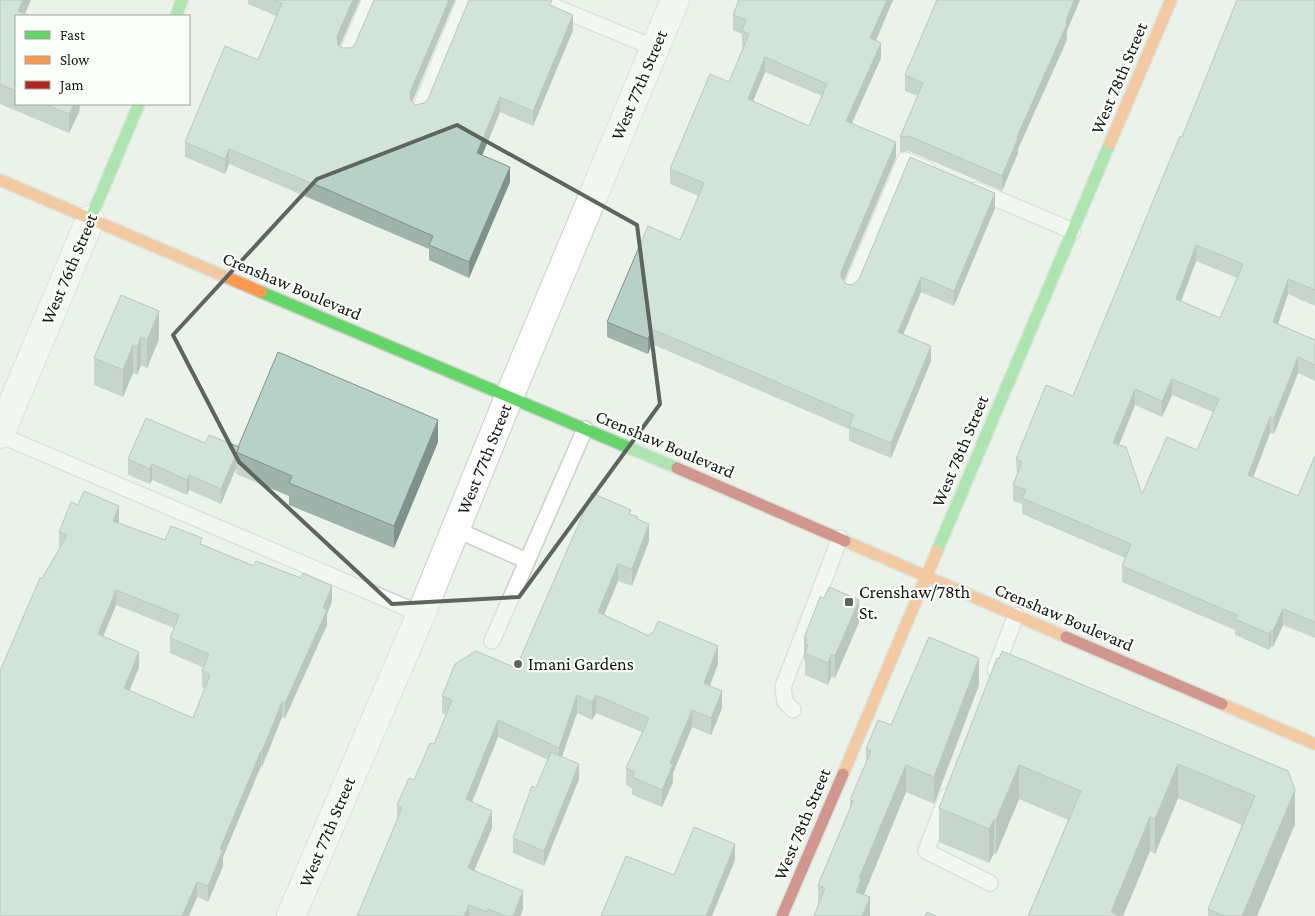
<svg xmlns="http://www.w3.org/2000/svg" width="1315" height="916" viewBox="0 0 1315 916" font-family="'Crimson Pro',serif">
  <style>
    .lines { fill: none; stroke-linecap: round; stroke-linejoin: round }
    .lane-casing { stroke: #c9cfc8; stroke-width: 18 }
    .street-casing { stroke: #c9cfc8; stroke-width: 30 }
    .fast-casing { stroke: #c9cfc8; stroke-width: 14 }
    .slow-casing { stroke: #c9cfc8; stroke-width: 14 }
    .jam-casing { stroke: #c9cfc8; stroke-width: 14 }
    .lane { stroke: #fcfdfc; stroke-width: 15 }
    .street { stroke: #fcfdfc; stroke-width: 28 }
    .fast { stroke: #63d668; stroke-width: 11 }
    .slow { stroke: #ff974d; stroke-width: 11 }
    .jam { stroke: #b3261e; stroke-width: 11 }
    .wall { fill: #9db3ac; fill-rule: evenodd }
    .shaded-wall { fill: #80928c }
    .building { fill: #b7d0c8; stroke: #80928c; fill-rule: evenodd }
    .marked { fill: none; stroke: #5e645e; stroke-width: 4; stroke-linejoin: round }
    .poi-dot { fill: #5e645e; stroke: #fcfefc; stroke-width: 2 }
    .labels { text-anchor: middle; stroke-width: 4.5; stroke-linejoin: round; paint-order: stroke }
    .street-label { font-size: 18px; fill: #131712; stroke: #fcfefc }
    .poi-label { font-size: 18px; fill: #131712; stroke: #fcfefc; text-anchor: start }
  </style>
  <rect width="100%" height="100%" fill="#eaf2ea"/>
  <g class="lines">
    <g class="lane-casing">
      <g id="lane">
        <path d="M538,0l117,48"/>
        <path d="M346,55l24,-55"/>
        <path d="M419,111l46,-111"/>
        <path d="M976,190l97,41"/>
        <path d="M850,291l55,-131 22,9"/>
        <path d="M0,435l421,179"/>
        <path d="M455,529l72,32"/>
        <path d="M492,641l93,-212"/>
        <path d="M995,670l21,-55"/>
        <path d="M793,710l-8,-8 -2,-15 57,-149"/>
        <path d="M947,796l-21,55 64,32"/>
      </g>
    </g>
    <g class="street-casing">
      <g id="street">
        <path d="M0,434l90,-214"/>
        <path d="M291,916l130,-302 88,-217 166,-397"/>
      </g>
    </g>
    <g class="fast-casing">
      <g id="fast">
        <path d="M176,16l6,-16"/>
        <path d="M90,220l49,-116"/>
        <path d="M261,292l416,176"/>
        <path d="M937,551l173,-408"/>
      </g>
    </g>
    <g class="slow-casing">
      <g id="slow">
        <path d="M1110,143l61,-143"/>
        <path d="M0,180l261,112"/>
        <path d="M845,541l221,96"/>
        <path d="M1222,704l93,40"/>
        <path d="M843,774l94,-223"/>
      </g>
    </g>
    <g class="jam-casing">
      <g id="jam">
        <path d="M677,468l168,73"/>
        <path d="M1066,637l156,67"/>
        <path d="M782,916l61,-142"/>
      </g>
    </g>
    <use href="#lane" class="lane"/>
    <use href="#street" class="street"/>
    <use href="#fast" class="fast"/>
    <use href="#slow" class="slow"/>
    <use href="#jam" class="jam"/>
  </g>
  <g class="wall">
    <path d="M0,0l16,16v88h64l-1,8 -10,21 -69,-29z"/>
    <path d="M248,0h112l-20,46 76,59 8,-2 128,-97 21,24 -40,96 -33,-14 -18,43 28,27 -41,96 -40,-18v-11l-101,-43 -99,-42 -4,10 -40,-17v-15l73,-82 18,-44 -28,-12z"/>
    <path d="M739,0h154l-17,41 5,17 -29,65 44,34 -52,124 2,3 6,1 143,-77 -41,98 -33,-14 -18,42 28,27 -40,97 -42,-17v-12l-197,-85 -4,10 -41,-17v-15l73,-82 19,-44 -29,-12v-15l59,-87 15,-35 -2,-1v-12l-9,-4v-15zM765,72l57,24 -13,30 -56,-25z"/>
    <path d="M1315,0v306l-27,-12 -10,30 37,16v41l-17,-8 -24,61 -4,-1 -17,44 45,19 17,-40v182l-32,-13 -10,22 -2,-1 -2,4 -34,-15v-5l-113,-48v-16l3,-8 -103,-44v-10l-9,-3v-16l4,-10 -1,-16 57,-63 109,-259zM1196,261l41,17 -17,40 -39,-17zM1172,395l41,17 -16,38 -55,44 -23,-49 16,-40 27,12z"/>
    <path d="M1067,31v5l-1,6 -48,107v4l-16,38 -93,-40 -9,1v-15l18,-41 -13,-5v-16z"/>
    <path d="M121,295l38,44 -12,29 -6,-3 -4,10 -4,-2 -10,24 -29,-12v-27z"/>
    <path d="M438,442l-44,106 -105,-43v-9l-53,-22v-6l-15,36 -32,-14 -2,5 -35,-15 -2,4 -22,-9v-16l77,-16 34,4z"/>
    <path d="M78,505l41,17 -1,1 47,17 37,4 130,57 -5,13v11l-42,93 -3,-1 -20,50 -1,-1 -38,91v9l-15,36 -11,-5 -8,19h-189l42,-337 18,-32h-1v-15zM116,605l58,23 -4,10v15l34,15 -2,3v16l3,1 -12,30 -64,-27 10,-24 -36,-31z"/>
    <path d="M631,514l7,6 11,21 -17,45 -14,-5 -14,34 45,21 69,28 -8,21 12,23 -11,27 -19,-8 -19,46v9l-11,25 -30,-12v-7l-6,-3v-17l16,-36 -46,-19 -4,7 -15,-7 -15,43 17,23 -35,87 -31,-13v-15l23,-50 12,-28 -50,-23 -26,65 20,26 -18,43 49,38 -3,7h-163l40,-96v-15l17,-25 20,-36 12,-29 -4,-2v-17l74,-28z"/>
    <path d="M859,622l-24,56 -4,-1 -3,8 -23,-10v-15h-1v-22z"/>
    <path d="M997,658l291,113 7,53 -38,92h-49v-7l34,-84 -64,-27 -23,56 -5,-3 -27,65h-95l40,-96 -49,-21 -23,55 -2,-1 -5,10 -50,-21v-34z"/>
    <path d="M979,685l-45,119 -28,-12 -42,103 6,21 -52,-10v-21l32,-77v-8l16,-36v-15l25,-24z"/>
  </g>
  <g class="shaded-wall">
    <path d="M23,0h8l-7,16 -6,-5z"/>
    <path d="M353,0h7l-23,51v-15z"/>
    <path d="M449,0h6l-45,107v-15z"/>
    <path d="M887,0h6l-23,53v-15z"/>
    <path d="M1074,0h6l-13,31v5l-1,6 -48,107v4l-16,38v-15l15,-39z"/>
    <path d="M573,15v15l-40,96v-15z"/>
    <path d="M881,43v15l-35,78v-15z"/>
    <path d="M765,57v15l-17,42v-15z"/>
    <path d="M500,97v15l-23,56v-15z"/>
    <path d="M74,104h6l-1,8 -10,21v-19z"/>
    <path d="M896,142v15l-55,130v-15z"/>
    <path d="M229,149v15l-4,10v-15z"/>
    <path d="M510,167v15l-41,96v-16z"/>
    <path d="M995,193v15l-41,98v-15z"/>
    <path d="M1196,245v16l-20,54v-16z"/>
    <path d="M921,277v15l-23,55v-15z"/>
    <path d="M1288,279v15l-15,44v-16z"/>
    <path d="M159,311v28l-12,29v-28z"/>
    <path d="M652,329v15l-4,10v-15z"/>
    <path d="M141,337v28l-4,10v-28z"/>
    <path d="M133,345v28l-10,24v-27z"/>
    <path d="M931,346v15l-40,97v-15z"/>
    <path d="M1298,357v16l-24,61v-16z"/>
    <path d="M1172,379v16l-10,22v-16z"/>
    <path d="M1135,389v16l-22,54v-16z"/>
    <path d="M1270,417v16l-22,58v-16z"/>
    <path d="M438,420v22l-44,106v-22z"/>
    <path d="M236,453v15l-15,36v-15z"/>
    <path d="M152,464v16l-2,4v-15z"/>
    <path d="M189,475v15l-2,5v-15z"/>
    <path d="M119,506v16l-6,14v-15z"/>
    <path d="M649,524v17l-17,45v-17z"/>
    <path d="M618,564v17l-20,48v-17z"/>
    <path d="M332,586v15l-5,13v11l-42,93v-15z"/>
    <path d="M116,590v15l-18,44v-15z"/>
    <path d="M859,600v22l-24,56v-22z"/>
    <path d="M1283,609v16l-10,22v-16z"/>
    <path d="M1271,630v16l-2,4v-16z"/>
    <path d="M718,646v18l-14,36v-17z"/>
    <path d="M139,652v15l-15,37v-16z"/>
    <path d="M831,655v22l-3,8v-22z"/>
    <path d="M979,658v27l-45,119v-27z"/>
    <path d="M722,691v17l-11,27v-17z"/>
    <path d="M577,695v18l-18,52v-17z"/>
    <path d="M596,695v18l-4,7v-18z"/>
    <path d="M282,702v15l-20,50v-16z"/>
    <path d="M692,710v17l-19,46v9l-11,25v-17l8,-27z"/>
    <path d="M498,720v17l-32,80v-18z"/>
    <path d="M261,751v15l-38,91v9l-15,36v-16l12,-37z"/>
    <path d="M579,764v15l-35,87v-15z"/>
    <path d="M1178,764v34l-23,56v-35z"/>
    <path d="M906,765v27l-45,109 -5,-9 3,-14z"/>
    <path d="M1019,765v34l-23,55v-34z"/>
    <path d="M1295,790v34l-38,92h-15z"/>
    <path d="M492,811v17l-24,57v-17z"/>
    <path d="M1150,817v34l-27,65h-12v-4z"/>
    <path d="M994,819v34l-5,10v-34z"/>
    <path d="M735,844v16l-23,56h-6z"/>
    <path d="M197,882v15l-8,19h-7z"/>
    <path d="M523,891v18l-3,7h-7z"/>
    <path d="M870,897v19h-8z"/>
    <path d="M469,905v11h-5z"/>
  </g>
  <g class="building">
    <path d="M0,0h23l-5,11 13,5h-15v75l-16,-7z"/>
    <path d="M274,0h79l-16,36 1,9 5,3h8l4,-4 19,-44h75l-39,92 1,9 5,4 8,-2 4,-4 41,-99h83l-2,5 23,10 -40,96 -33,-14 -23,56 33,14 -41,95 -40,-17 4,-9 -105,-46 -99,-41 -4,10 -40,-17 40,-96 33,14 24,-57z"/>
    <path d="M739,0h148l-17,38 11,5 -35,78 50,21 -55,130v5l5,7 6,1 7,-6 51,-122 85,36 -41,98 -33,-14 -23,55 33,14 -40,97 -42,-17 5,-11 -202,-86 -4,10 -41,-17 41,-96 32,14 24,-57 -34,-14 40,-95 19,8 20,-48 -7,-3 4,-11 -13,-5zM765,57l62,27 -18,42 -61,-27z"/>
    <path d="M937,0h137l-8,20h1l-1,6 -49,111 1,1 -16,38 -93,-40 -9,1 23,-54 -18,-8z"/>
    <path d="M1237,0h78v290l-27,-11 -15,43 42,18v25l-17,-8 -24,61 -4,-1 -22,58 50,21 17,-40v166l-32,-13 -10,22 -2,-1 -2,4 -34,-15 2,-4 -115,-49 9,-22 -109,-46 4,-8 -13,-5 9,-23 -6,-3 30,-74 27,11 94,-229 13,-31 2,1zM1196,245l47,19 -23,54 -44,-19zM1172,379l47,20 -22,51 -30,-13 -25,57 -16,-47 -13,-4 22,-54 27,12z"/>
    <path d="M45,104h29l-5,10z"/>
    <path d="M121,295l38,16 -12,29 -6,-3 -4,10 -4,-2 -10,25 -29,-12z"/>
    <path d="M278,352l160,68 -44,106 -105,-43 3,-7 -56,-24z"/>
    <path d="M146,418l59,25 4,-8 30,12 -18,42 -32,-14 -2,5 -35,-16 -2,5 -22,-10z"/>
    <path d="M84,491l35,15 -6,15 52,19 6,-14 31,12 -2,6 54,22 2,-5 45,17 2,-5 29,13 -9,22 4,2 -42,93 -3,-1 -20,49h-1l-41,98 3,1 -15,36 -11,-4 -15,34h-182v-245l40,-93 2,1 25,-44 -8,-3 12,-30 7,3zM116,590l63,25 -9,23 39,16 -7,17 8,4 -17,43 -69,-30 15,-36 -41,-18z"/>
    <path d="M592,493l39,17 -2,4 9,3 -1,2 12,5 -17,45 -14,-5 -20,48 51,24 2,-3h2l5,-12 60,25 -14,37 18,8 -11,27 -19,-8 -22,53 3,1 -11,26 -30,-13 3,-5 -9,-4 23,-50 -53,-23 -4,7 -15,-7 -18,53 -61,-28 -32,79 26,12 -24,57 55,23 -10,25h-8l-17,-7 -1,3 -18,-7 -5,11h-107l45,-108 -5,-3 12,-27 5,2 16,-37 4,1 18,-44 -10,-4 13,-32 21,-13 40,17z"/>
    <path d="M829,587l30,13 -24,56 -4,-1 -3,8 -23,-10 3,-8 -3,-1 2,-5 -3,-1 16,-41 4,1z"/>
    <path d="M929,637l50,21 -45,119 -28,-12 -47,113 2,1 -5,13 14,5 -8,19h-48l11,-28 -7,-3 35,-84 -3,-1 21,-49 -5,-2 12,-29 13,5z"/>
    <path d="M1002,651l286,120 7,19 -53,126h-18l-16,-7 47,-113 -77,-32 -23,55 -5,-2 -39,95 8,4h-91l53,-125 -62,-26 -23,55 -2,-1 -5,10 -50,-21 58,-150 2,1z"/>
    <path d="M551,752l28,12 -35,87 -31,-13 19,-52 4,2z"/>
    <path d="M694,827l41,17 -29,72h-105l25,-60 48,19z"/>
    <path d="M927,912l9,4h-11z"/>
  </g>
  <path d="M0 0H1315V916H0ZM457,125l180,100 23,179 -141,193 -127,7 -153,-142 -66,-127 144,-156z" fill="#eaf2ea" fill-opacity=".55" fill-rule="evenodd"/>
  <path class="marked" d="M457,125l180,100 23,179 -141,193 -127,7 -153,-142 -66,-127 144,-156z"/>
  <g class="poi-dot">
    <rect x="844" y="597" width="10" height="10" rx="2.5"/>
    <circle cx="518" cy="664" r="5"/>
  </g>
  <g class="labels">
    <g class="street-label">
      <text transform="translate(1119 78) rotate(-67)" y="6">West 78th Street</text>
      <text transform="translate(639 85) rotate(-67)" y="6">West 77th Street</text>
      <text transform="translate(69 269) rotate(-67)" y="6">West 76th Street</text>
      <text transform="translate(292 286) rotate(23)" y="6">Crenshaw Boulevard</text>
      <text transform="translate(665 444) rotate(23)" y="6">Crenshaw Boulevard</text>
      <text transform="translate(960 451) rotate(-67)" y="6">West 78th Street</text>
      <text transform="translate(484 459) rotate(-68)" y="6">West 77th Street</text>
      <text transform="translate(1064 617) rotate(23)" y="6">Crenshaw Boulevard</text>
      <text transform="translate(802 824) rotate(-67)" y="6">West 78th Street</text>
      <text transform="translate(327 832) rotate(-67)" y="6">West 77th Street</text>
    </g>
    <g class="poi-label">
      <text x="859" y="598">Crenshaw/78th<tspan x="859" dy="21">St.</tspan></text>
      <text x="528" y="670">Imani Gardens</text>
    </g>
  </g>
  <rect x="15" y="15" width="175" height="90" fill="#fcfefc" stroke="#9fa29e"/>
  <rect x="25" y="31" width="25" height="8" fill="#63d668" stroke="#9fa29e"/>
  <text x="60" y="40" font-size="15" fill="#131712">Fast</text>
  <rect x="25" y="56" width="25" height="8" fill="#ff974d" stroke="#9fa29e"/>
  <text x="60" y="65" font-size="15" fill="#131712">Slow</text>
  <rect x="25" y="81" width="25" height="8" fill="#b3261e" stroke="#9fa29e"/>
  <text x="60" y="90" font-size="15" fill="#131712">Jam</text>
</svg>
